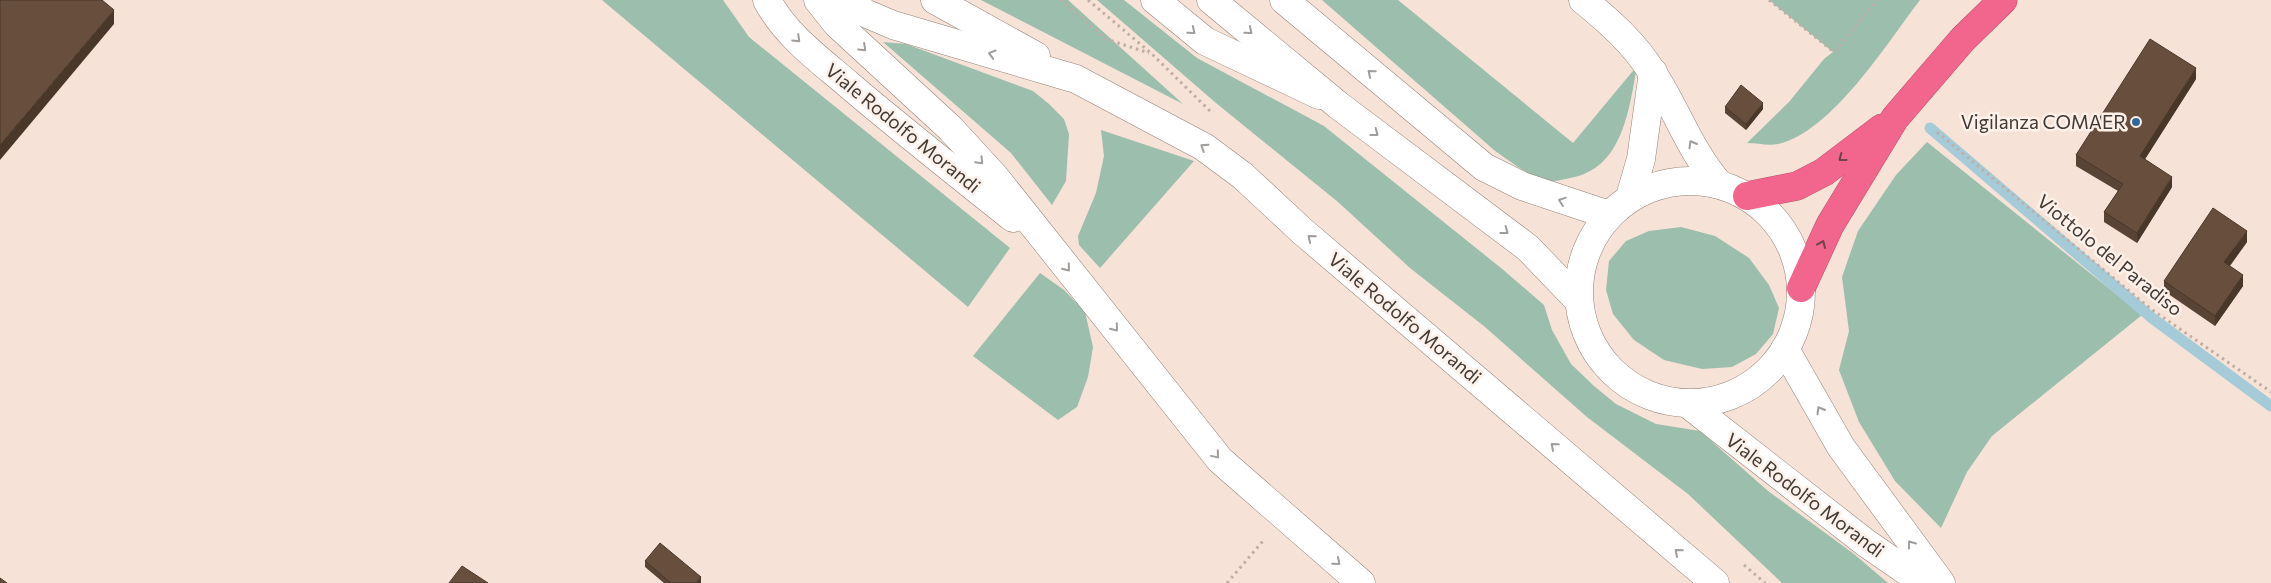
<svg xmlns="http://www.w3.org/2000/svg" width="2271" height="583" viewBox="0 0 2271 583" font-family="Commissioner,sans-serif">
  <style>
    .green { fill: #9bbead }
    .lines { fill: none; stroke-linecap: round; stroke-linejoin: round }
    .stream { stroke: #a5cbd9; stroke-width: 11 }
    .street-casing { stroke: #948277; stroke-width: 29 }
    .secondary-casing { stroke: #948277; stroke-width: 29 }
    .highway-casing { stroke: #b4566e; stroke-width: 29 }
    .path { stroke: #bfaea5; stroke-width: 3; stroke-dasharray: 2.5 4; stroke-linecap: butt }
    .street { stroke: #fff; stroke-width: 28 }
    .secondary { stroke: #fff; stroke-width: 28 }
    .highway { stroke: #f2658d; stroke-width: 28 }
    .wall { fill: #594334 }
    .shaded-wall { fill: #49372a }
    .building { fill: #684e3c; stroke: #49372a }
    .oneway { stroke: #a09c9a }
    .oneway2 { stroke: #6d444a }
    .poi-dot { fill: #2d69a0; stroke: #fdf1ea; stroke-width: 2 }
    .labels { text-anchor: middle; stroke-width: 5; stroke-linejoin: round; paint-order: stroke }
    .poi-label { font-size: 19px; fill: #413934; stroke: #fdf1ea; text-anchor: end }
    .street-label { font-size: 19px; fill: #413934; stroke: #fdf1ea }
  </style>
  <rect width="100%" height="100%" fill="#f6e2d6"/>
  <g class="green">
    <path d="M602,0h121l26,37 261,211 -42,59z"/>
    <path d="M981,0h87l115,104z"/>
    <path d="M1097,0h27l73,58 127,68 177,142 43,37 8,25 19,34 23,22 22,18 40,20 44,7 68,60 86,63 34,29h-106l-94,-89 -101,-77 -102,-90 -75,-59 -72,-66 -122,-99z"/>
    <path d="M1322,0h76l175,143 64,-77c-8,43 -14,103 -67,112 -7,1 -16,5 -23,3 -19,-5 -36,-19 -53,-31z"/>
    <path d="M1769,0h151c-33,43 -88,132 -142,144 -10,2 -21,-1 -31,-1l42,-41 35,-43 9,-7z"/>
    <path d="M883,42l23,2 127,47 16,13 15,15 5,15 -3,47 -14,24 -41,-52z"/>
    <path d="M1101,130l93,31 -94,107 -21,-23 -1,-9 18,-43 8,-37z"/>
    <path d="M1927,142l215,173 -150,121 -25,36 -26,56 -46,-47 -36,-59 -20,-52 10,-39 -7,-54 16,-46 38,-56z"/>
    <path d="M1681,227l34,9 34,22 20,27 10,23 -6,26 -17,20 -24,13 -30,2 -38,-9 -30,-20 -21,-26 -7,-24 3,-29 17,-20 23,-10z"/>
    <path d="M1040,273l24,17 21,22 8,35 -5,30 -11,30 -19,13 -85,-64z"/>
  </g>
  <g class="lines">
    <path class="stream" d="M1930,128l222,190 119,88"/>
    <g class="street-casing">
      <g id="street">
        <path d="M767,0c18,35 53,60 82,85 54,46 109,89 164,133"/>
        <path d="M818,0l19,24 113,104 45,49 225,283 141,123"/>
        <path d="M848,0l17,13 28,12 183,54 128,68 39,29 59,55 413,352"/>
        <path d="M935,0l101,56"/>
        <path d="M1155,0l50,41 114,54"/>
        <path d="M1583,0c26,21 51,43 69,72 24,36 38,79 67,112"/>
        <path d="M1630,197l11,-38 12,-87"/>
      </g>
    </g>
    <g class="secondary-casing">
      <g id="secondary">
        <path d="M1211,0l127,105 190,143 50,52"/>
        <path d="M1284,0l200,167 38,19 87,29"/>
        <circle cx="1690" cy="292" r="111"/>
        <path d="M1785,349l56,98 100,136"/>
        <path d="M1688,404l178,139 58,40"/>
      </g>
    </g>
    <g class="highway-casing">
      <g id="highway">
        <path d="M1747,196l50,-10 27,-14 58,-44"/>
        <path d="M1801,288l29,-63 65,-107 68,-79 40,-39"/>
      </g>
    </g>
    <g class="path">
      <path d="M1061,0l45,39 43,14"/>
      <path d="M1088,0l64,54 58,57"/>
      <path d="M1769,0l65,52 43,-52"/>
      <path d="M1937,132l214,177 120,83"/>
      <path d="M1744,565l21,18"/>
      <path d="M1227,583l36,-42"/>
    </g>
    <use href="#street" class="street"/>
    <use href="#secondary" class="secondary"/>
    <use href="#highway" class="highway"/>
  </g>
  <g class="wall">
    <path d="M2196,79l-51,80 27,28 -35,56 -33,-21v-10l14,-21 -42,-25v-11z"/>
    <path d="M1725,107l38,2 -17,21 -21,-17z"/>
    <path d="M2247,242l-17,24 13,20 -28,40 -51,-35v-10z"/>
    <path d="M645,561l56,22h-37l-19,-16z"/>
  </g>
  <g class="shaded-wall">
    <path d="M114,10v14l-114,136v-15z"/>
    <path d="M2196,68v11l-56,88v-11z"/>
    <path d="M1763,103v6l-17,21v-6z"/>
    <path d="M2172,177v10l-35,56v-10z"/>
    <path d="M2247,231v11l-23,31v-11z"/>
    <path d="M2243,275v11l-28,40v-10z"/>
    <path d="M701,577v6h-5z"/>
  </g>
  <g class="building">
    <path d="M0,0h102l12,10 -114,135z"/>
    <path d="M2150,39l46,29 -56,88 32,21 -35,56 -33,-21 19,-28 -47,-29z"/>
    <path d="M1741,85l22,18 -17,21 -21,-17z"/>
    <path d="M2213,208l34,23 -23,31 19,13 -28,41 -51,-35z"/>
    <path d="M660,543l41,34 -5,6h-25l-26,-22z"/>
    <path d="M462,566l26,17h-39z"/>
    <path d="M0,578l7,5h-7z"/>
  </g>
  <defs><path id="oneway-chevron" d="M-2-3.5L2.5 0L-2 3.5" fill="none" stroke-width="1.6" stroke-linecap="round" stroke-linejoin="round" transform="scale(1.25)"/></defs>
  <g class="oneway">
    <use href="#oneway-chevron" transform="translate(1192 31) rotate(39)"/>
    <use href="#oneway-chevron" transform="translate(1249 31) rotate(39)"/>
    <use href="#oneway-chevron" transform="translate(797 39) rotate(44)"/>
    <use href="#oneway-chevron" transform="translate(863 48) rotate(43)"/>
    <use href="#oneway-chevron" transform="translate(992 54) rotate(-164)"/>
    <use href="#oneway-chevron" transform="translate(1371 73) rotate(-140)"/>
    <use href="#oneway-chevron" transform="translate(1375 133) rotate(37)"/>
    <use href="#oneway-chevron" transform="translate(1692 144) rotate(-120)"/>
    <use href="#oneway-chevron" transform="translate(1204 147) rotate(-147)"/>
    <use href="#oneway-chevron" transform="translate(980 161) rotate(47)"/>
    <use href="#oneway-chevron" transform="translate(1562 201) rotate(-161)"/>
    <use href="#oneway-chevron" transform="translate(1505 231) rotate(37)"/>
    <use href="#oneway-chevron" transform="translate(1311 238) rotate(-140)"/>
    <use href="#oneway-chevron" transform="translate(1067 268) rotate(51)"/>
    <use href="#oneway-chevron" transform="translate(1115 328) rotate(51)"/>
    <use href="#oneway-chevron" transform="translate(1820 410) rotate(-120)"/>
    <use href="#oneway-chevron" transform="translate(1554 446) rotate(-139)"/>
    <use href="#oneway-chevron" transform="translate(1216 455) rotate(50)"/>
    <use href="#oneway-chevron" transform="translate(1911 544) rotate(-126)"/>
    <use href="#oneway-chevron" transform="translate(1678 552) rotate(-139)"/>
    <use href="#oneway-chevron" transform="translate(1337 562) rotate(41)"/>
  </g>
  <g class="oneway2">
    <use href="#oneway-chevron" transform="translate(1842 158) rotate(143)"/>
    <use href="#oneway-chevron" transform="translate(1822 244) rotate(-67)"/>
  </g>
  <circle class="poi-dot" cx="2136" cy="122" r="5"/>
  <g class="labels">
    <g class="poi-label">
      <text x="2126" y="129">Vigilanza COMAER</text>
    </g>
    <g class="street-label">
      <text transform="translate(903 128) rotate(39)" y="7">Viale Rodolfo Morandi</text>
      <text transform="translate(2110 255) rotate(39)" y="7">Viottolo del Paradiso</text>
      <text transform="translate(1405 318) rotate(40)" y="7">Viale Rodolfo Morandi</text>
      <text transform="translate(1805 495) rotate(37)" y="7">Viale Rodolfo Morandi</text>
    </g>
  </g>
</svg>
